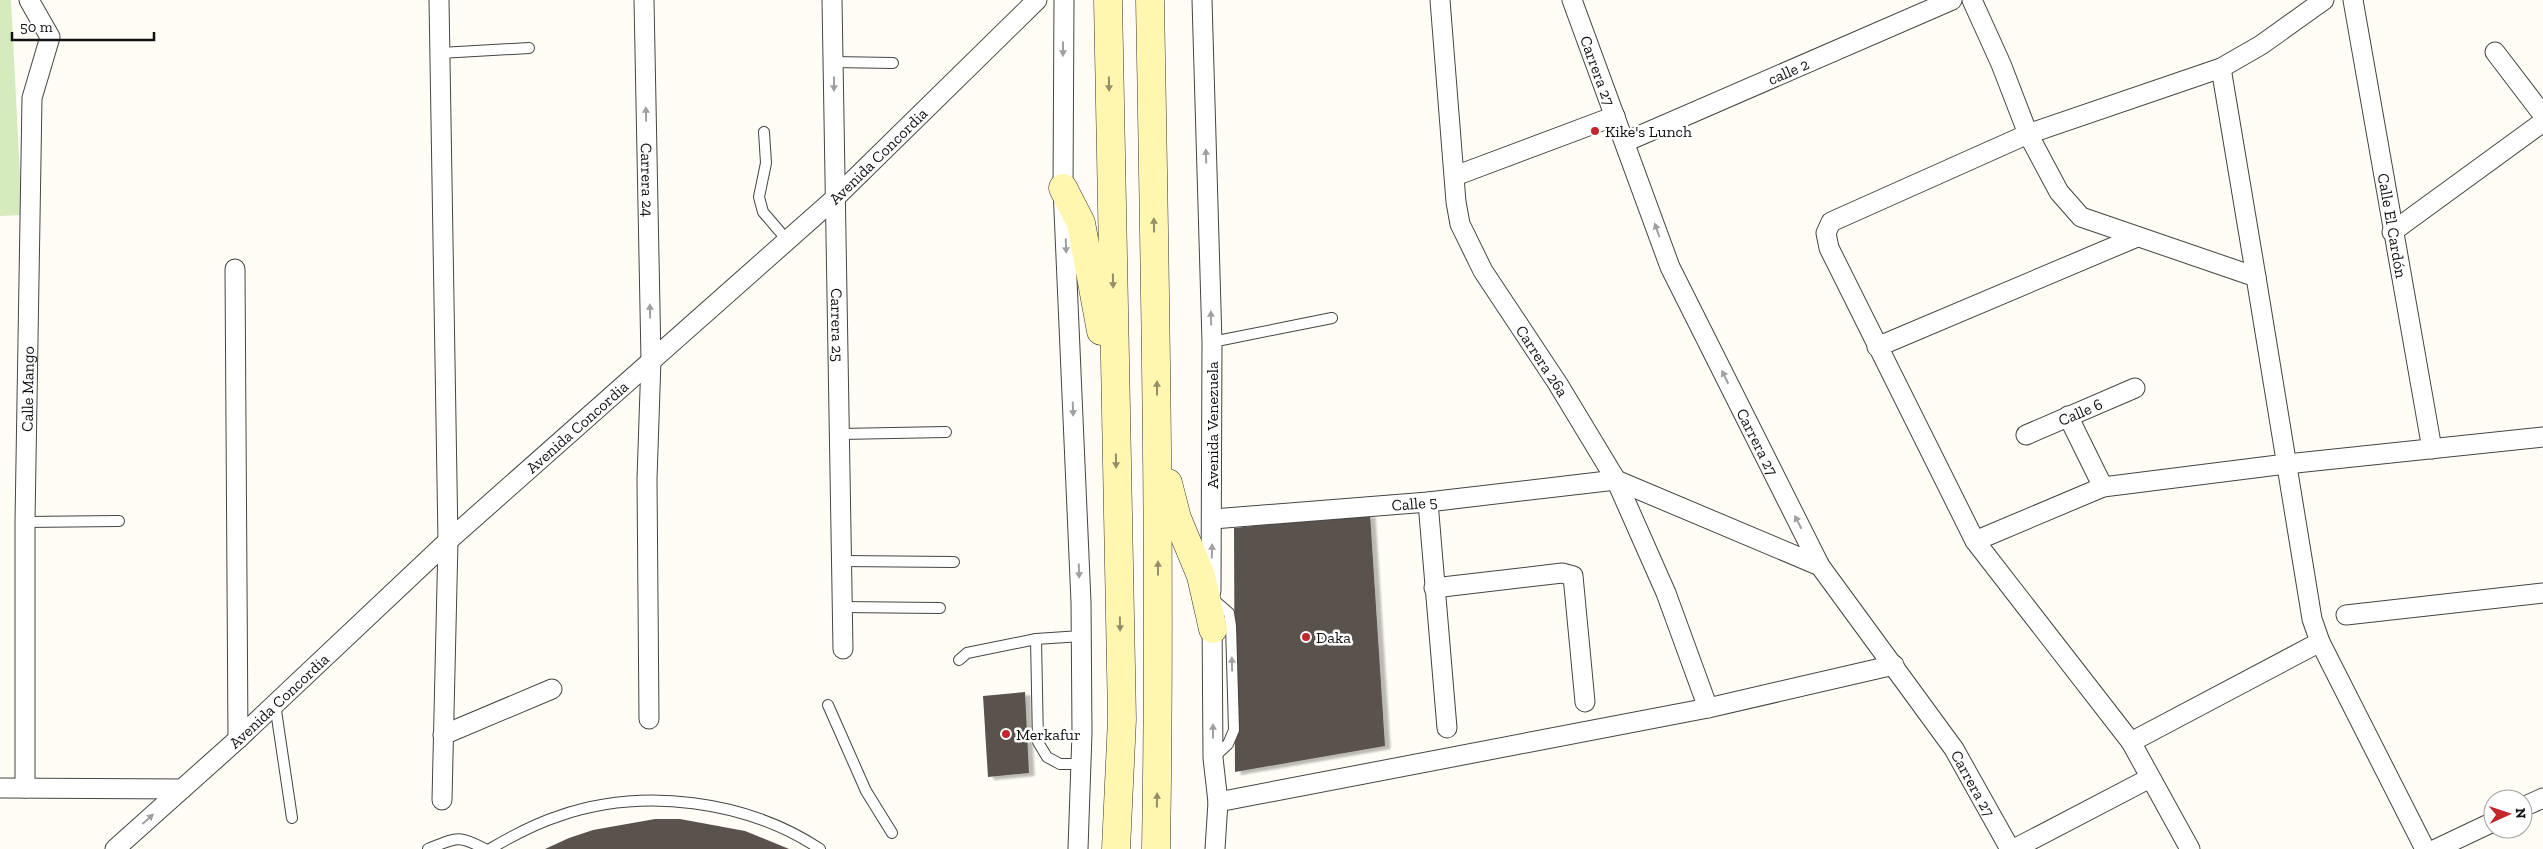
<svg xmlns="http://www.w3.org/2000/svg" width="2543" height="849" viewBox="0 0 2543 849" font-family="'Zilla Slab',serif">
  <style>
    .green { fill: #d5ebbd }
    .building { fill: #5a524d; filter: url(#shadow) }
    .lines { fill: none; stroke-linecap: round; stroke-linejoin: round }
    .lane-casing { stroke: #444; stroke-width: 12 }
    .street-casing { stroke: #444; stroke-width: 21 }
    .secondary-casing { stroke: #333; stroke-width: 29 }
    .lane { stroke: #fff; stroke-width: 10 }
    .street { stroke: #fff; stroke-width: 19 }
    .secondary { stroke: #fff6b0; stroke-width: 28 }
    .oneway { fill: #a0a0a0 }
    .oneway2 { fill: #948f68 }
    .poi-dot { fill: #c4262e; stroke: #fff; stroke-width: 2 }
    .labels { text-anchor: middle; stroke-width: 5; stroke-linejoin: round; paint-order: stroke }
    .street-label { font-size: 16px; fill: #111; stroke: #fff }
    .poi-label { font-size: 16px; fill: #111; stroke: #fff; text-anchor: start }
  </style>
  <defs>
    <filter id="shadow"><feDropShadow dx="5.5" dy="3" stdDeviation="1" flood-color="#0004"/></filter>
  </defs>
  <rect width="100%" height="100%" fill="#fffdf5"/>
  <path class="green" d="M0,0h11l11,215 -22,1z"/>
  <g class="building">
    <path d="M1370,514l15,232 -150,26 -1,-244z"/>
    <path d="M1025,692l4,81 -41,4 -5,-81z"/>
    <path d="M655,819h25l65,12 44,18h-244l24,-11 24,-8z"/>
  </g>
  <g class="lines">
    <g class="lane-casing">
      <g id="lane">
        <path d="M440,53l89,-5"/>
        <path d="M833,62l60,1"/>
        <path d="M764,132l2,31 -7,34 4,15 24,28"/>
        <path d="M1212,342l120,-24"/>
        <path d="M840,434l106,-2"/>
        <path d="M25,522l94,-1"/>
        <path d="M841,561l113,1"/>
        <path d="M1213,599l16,14 2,13 3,104 -6,14 -15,14"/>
        <path d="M841,607l99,1"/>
        <path d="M1036,639l2,103 9,15 13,7h21"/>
        <path d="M959,660l8,-7 69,-14 45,-3"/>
        <path d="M275,704l17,114"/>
        <path d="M828,705l38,86 26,42"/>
        <path d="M428,849c28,-11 29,-15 57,0"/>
        <path d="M490,849c22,-13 44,-25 69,-33 84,-29 187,-16 261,33"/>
      </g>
    </g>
    <g class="street-casing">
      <g id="street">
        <path d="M439,0l9,541 -6,259"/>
        <path id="s1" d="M644,0l7,360 -4,119 2,240"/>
        <path id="s2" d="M832,0l11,649"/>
        <path d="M1064,0l-1,188 18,414 1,131 -4,116"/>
        <path d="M1202,0l10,342 -1,249"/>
        <path id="s3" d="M1440,0l16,202 4,22 23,47 75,113 58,96 50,113 42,115"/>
        <path id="s4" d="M1572,0l98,267 150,299 134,183 56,100"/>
        <path d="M1972,0l29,64 27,70 31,58 22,25 175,60 56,342 8,23 105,207"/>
        <path id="s5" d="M2353,0l79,449"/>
        <path d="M2495,52l48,63"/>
        <path d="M2221,68l35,209"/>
        <path id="s6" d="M1625,142l327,-142"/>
        <path d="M1455,176l160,-60"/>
        <path d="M2392,232l151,-110"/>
        <path d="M235,269l3,470"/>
        <path d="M1877,347l260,-110"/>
        <path d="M2068,416l35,71"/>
        <path id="s7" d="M2026,435l109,-47"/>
        <path d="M1428,502l19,226"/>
        <path id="s8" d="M1213,519l215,-17 188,-22 204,86"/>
        <path d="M1975,541l128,-54 183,-23 257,-27"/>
        <path d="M1434,588l128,-15 11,3 12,126"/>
        <path d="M2346,615l197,-22"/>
        <path d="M1212,618l1,140 5,44 -3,47"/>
        <path d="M443,735l109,-46"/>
        <path d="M2131,742l189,-100"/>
        <path d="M0,788l182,1"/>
        <path id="s9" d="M25,788v-266l7,-424 18,-61 -21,-37"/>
        <path d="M1218,802l490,-94 186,-43"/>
        <path d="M2523,807l20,-9"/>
        <path id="s10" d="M115,849l123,-110 210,-198 386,-342 203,-199"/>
        <path d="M2014,849l136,-71"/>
        <path d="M2190,849l-59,-107 -156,-201 -146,-293 -3,-15 5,-11 197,-88 193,-66 40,-23 63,-45"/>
        <path d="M2436,849l57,-27"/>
      </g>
    </g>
    <g class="secondary-casing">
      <g id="secondary">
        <path d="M1108,0l14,719 -6,130"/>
        <path d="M1150,0c5,283 11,566 6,849"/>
        <path d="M1063,188l18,35 20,108"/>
        <path d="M1168,483l9,35 24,58 12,53"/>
      </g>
    </g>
    <use href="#lane" class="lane"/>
    <use href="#street" class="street"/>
    <use href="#secondary" class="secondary"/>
  </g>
  <defs><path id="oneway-solid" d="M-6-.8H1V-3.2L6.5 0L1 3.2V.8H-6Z" transform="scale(1.25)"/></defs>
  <g class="oneway">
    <use href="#oneway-solid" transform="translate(1063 49) rotate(90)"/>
    <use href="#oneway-solid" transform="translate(834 84) rotate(90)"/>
    <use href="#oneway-solid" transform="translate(646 114) rotate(-91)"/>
    <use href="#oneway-solid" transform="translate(1206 156) rotate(-92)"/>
    <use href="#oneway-solid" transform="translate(1657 230) rotate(-110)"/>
    <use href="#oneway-solid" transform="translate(1066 246) rotate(88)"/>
    <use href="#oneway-solid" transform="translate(650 311) rotate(-91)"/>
    <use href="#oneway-solid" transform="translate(1211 318) rotate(-92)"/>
    <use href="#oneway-solid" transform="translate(1725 377) rotate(-116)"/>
    <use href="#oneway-solid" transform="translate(1073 409) rotate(88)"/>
    <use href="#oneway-solid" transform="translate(1798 522) rotate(-117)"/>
    <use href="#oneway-solid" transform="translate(1212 551) rotate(-88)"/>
    <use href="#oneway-solid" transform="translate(1079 571) rotate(88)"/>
    <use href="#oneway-solid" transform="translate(1232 664) rotate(-91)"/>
    <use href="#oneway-solid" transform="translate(1213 731) rotate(-90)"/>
    <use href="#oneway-solid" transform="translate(148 819) rotate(-42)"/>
  </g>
  <g class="oneway2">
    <use href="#oneway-solid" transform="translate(1109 84) rotate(89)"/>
    <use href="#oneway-solid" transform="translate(1154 225) rotate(-91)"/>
    <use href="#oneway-solid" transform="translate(1113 281) rotate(89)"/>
    <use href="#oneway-solid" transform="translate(1157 388) rotate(-90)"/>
    <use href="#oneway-solid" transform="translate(1116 461) rotate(89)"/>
    <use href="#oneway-solid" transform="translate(1158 568) rotate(-90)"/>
    <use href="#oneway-solid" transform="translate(1120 624) rotate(89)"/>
    <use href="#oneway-solid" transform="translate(1157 800) rotate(-89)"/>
  </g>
  <g class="poi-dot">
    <circle cx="1595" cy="131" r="5"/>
    <circle cx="1306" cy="637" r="5"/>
    <circle cx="1006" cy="734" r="5"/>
  </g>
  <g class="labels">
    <g class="street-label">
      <text dy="6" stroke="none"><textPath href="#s4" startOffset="75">Carrera 27</textPath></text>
      <text dy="6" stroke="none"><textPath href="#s6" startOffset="178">calle 2</textPath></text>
      <text dy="6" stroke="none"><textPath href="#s10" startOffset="1031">Avenida Concordia</textPath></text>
      <text dy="6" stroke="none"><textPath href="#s1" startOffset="180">Carrera 24</textPath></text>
      <text dy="6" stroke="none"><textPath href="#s5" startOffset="229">Calle El Cardón</textPath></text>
      <text dy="6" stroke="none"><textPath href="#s2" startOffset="325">Carrera 25</textPath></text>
      <text dy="6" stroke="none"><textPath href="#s3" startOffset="385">Carrera 26a</textPath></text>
      <text dy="6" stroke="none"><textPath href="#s9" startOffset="399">Calle Mango</textPath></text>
      <text dy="6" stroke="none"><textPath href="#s7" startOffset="59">Calle 6</textPath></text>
      <text transform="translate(1212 425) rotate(-90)" y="6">Avenida Venezuela</text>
      <text dy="6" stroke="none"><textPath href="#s10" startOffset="626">Avenida Concordia</textPath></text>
      <text dy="6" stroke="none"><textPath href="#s4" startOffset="480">Carrera 27</textPath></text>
      <text dy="6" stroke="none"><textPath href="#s8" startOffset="202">Calle 5</textPath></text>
      <text dy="6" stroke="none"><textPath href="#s10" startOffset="221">Avenida Concordia</textPath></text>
      <text dy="6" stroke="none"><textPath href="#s4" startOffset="885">Carrera 27</textPath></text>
    </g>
    <g class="poi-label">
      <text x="1605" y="137">Kike's Lunch</text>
      <text x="1316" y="643">Daka</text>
      <text x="1016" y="740">Merkafur</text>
    </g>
  </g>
  <g transform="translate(2508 814) rotate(87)"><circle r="24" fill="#ffffff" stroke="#a0a0a0"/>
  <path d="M0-4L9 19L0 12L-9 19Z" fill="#c4262e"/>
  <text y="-8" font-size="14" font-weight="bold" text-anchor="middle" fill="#111111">N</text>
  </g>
  <path d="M12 32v8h142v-8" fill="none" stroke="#111111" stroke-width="2.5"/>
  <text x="20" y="32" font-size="15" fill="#111111" stroke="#ffffff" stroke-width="4" paint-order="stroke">50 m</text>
</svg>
